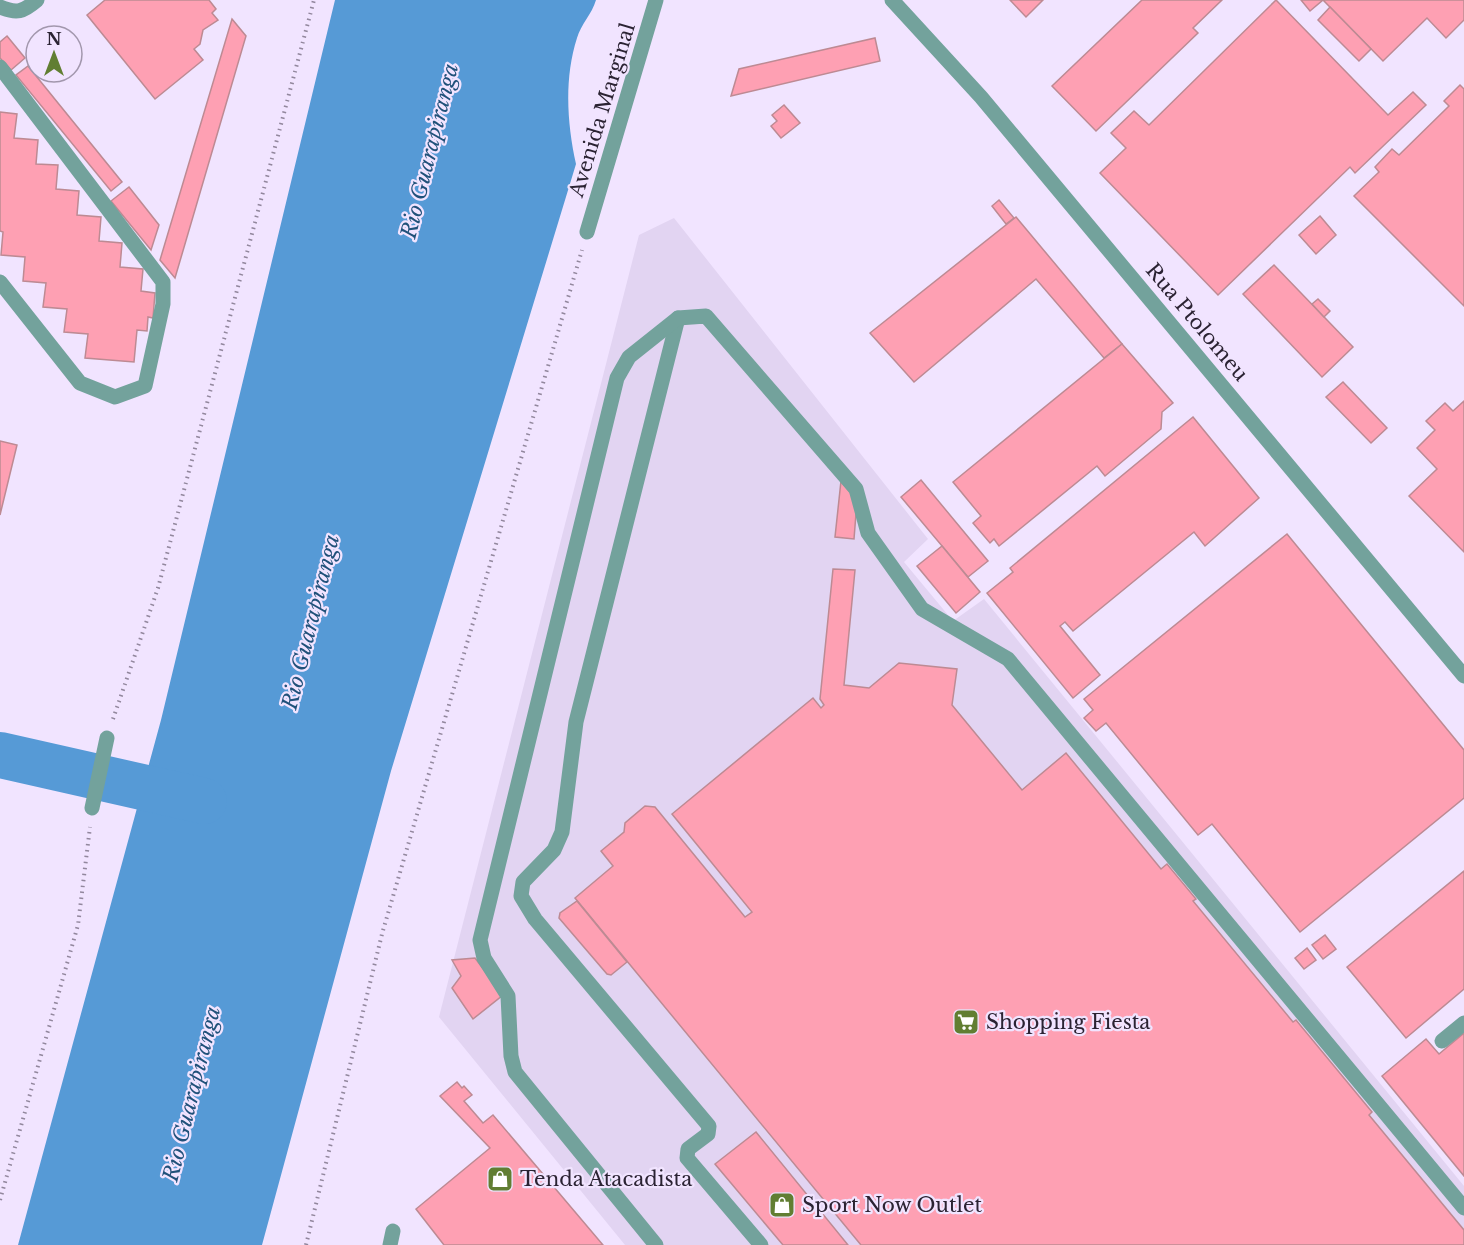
<svg xmlns="http://www.w3.org/2000/svg" width="1464" height="1245" viewBox="0 0 1464 1245" font-family="'Libre Baskerville',serif">
  <style>
    .built { fill: #e2d4f2 }
    .water { fill: #569ad6 }
    .lines { fill: none; stroke-linecap: round; stroke-linejoin: round }
    .river { stroke: #569ad6; stroke-width: 46 }
    .building { fill: #fea0b3; stroke: #bd8a93; stroke-width: 1.5 }
    .path { stroke: #92879d; stroke-width: 4; stroke-dasharray: 1.5 4.5; stroke-linecap: butt }
    .minor { stroke: #73a29c; stroke-width: 15 }
    .labels { text-anchor: middle; stroke-width: 4.5; stroke-linejoin: round; paint-order: stroke }
    .street-label { font-size: 20px; fill: #2b2333; stroke: #f1e4ff }
    .poi-label { font-size: 20px; fill: #2b2333; stroke: #f1e4ff; text-anchor: start }
    .water-label { font-size: 21px; font-style: italic; fill: #20517a; stroke: #f1e4ff }
  </style>
  <rect width="100%" height="100%" fill="#f1e4ff"/>
  <path class="built" d="M674,218l254,321 -24,23 49,59 31,-22 480,587v59h-839l-186,-228 200,-782z"/>
  <path class="water" d="M335,0h261c-4,14 -15,24 -19,38 -13,41 -10,85 -1,126l-185,607 -129,474h-244l143,-525z"/>
  <g class="lines">
    <path class="river" d="M0,755l204,46"/>
  </g>
  <g class="building">
    <path d="M105,0h104l7,9 -4,4 6,7 -15,10 -3,14 -6,5 9,11 -48,39 -68,-84z"/>
    <path d="M1010,0h33l-17,17z"/>
    <path d="M1142,0h80l-29,28 5,5 -102,98 -44,-45z"/>
    <path d="M1276,0l112,115 25,-23 13,13 -71,68 -5,-6 -132,128 -118,-122 26,-25 -15,-15 23,-22 15,14z"/>
    <path d="M1301,0h22l-13,11z"/>
    <path d="M1323,0h141v20l-18,18 -19,-20 -44,43z"/>
    <path d="M1330,7l41,42 -12,12 -41,-41z"/>
    <path d="M232,19l14,17 -71,242 -15,-18z"/>
    <path d="M7,36l18,22 -14,12 -11,-12v-16z"/>
    <path d="M875,38l5,23 -149,35 8,-27z"/>
    <path d="M28,66l94,116 -11,9 -95,-116z"/>
    <path d="M1460,85l4,4v217l-110,-110 25,-24 -4,-5 17,-18 7,6 50,-49 -5,-5z"/>
    <path d="M784,105l16,18 -19,15 -10,-12 6,-5 -5,-6z"/>
    <path d="M0,112l17,2 -3,24 24,2 -2,24 22,1 -2,24 23,2 -2,24 24,2 -2,24 23,2 -2,24 23,2 -2,22 14,2 -2,25 -5,-1 -1,14 -10,-1 -3,32 -49,-4 3,-24 -24,-2 3,-23 -24,-2 3,-24 -23,-2 2,-24 -24,-2 2,-23 -3,-1z"/>
    <path d="M129,187l30,38 -8,25 -40,-49z"/>
    <path d="M999,200l15,18 -8,6 -14,-18z"/>
    <path d="M1320,216l16,19 -20,19 -17,-19z"/>
    <path d="M1016,217l106,127 -18,14 -68,-79 -122,103 -44,-49z"/>
    <path d="M1274,265l79,82 -31,30 -79,-83z"/>
    <path d="M1318,299l12,12 -6,6 -12,-13z"/>
    <path d="M1122,344l51,59 -11,9 -1,17 -56,47 -8,-10 -98,80 -5,-7 -4,4 -17,-20 8,-7 -28,-34z"/>
    <path d="M1343,382l44,46 -16,15 -45,-46z"/>
    <path d="M1464,401v151l-55,-56 28,-27 -20,-21 18,-18 -9,-9 19,-18 8,8z"/>
    <path d="M1193,417l66,81 -54,48 -11,-14 -121,99 -8,-9 -5,4 40,49 -27,23 -86,-105 26,-21 -3,-4z"/>
    <path d="M0,441l17,4 -17,70z"/>
    <path d="M921,480l67,81 -20,16 -67,-80z"/>
    <path d="M841,481l16,20 -3,38 -19,-2z"/>
    <path d="M1287,534l177,216v48l-164,134 -88,-108 -14,11 -92,-112 -10,8 -12,-13 9,-8 -9,-11z"/>
    <path d="M942,546l38,46 -24,21 -39,-47z"/>
    <path d="M833,569l22,1 -11,115 25,3 30,-25 58,6 -5,36 70,85 44,-37 95,116 6,-5 29,35 -3,2 100,121 3,-2 76,92 -3,3 95,115v15h-603l-286,-347 38,-32 -12,-15 23,-19 1,-9 20,-17 10,1 90,110 7,-5 -80,-98 141,-116 8,10 3,-3 -4,-6z"/>
    <path d="M1464,871v118l-58,49 -59,-71z"/>
    <path d="M577,901l50,61 -16,13 -4,-1 -48,-56 1,-5z"/>
    <path d="M1325,935l11,14 -13,10 -11,-14z"/>
    <path d="M1307,948l9,12 -12,9 -9,-11z"/>
    <path d="M475,958l28,37 -30,24 -21,-31 9,-12 -9,-16z"/>
    <path d="M1464,1033v143l-82,-100 44,-37 13,15z"/>
    <path d="M457,1082l5,6 2,-2 8,9 -8,6 19,22 10,-8 110,130h-159l-28,-36 74,-61 -50,-52z"/>
    <path d="M756,1132l92,113h-65l-68,-81z"/>
  </g>
  <g class="lines">
    <g class="path">
      <path d="M113,719l45,-131 156,-588"/>
      <path d="M0,1200l78,-275 12,-98"/>
      <path d="M306,1245l76,-311 200,-684"/>
    </g>
    <g class="minor">
      <path d="M892,0l89,97 483,579"/>
      <path d="M0,7c17,7 23,5 37,-7"/>
      <path d="M0,67l163,215v22l-18,82 -30,11 -35,-14 -80,-101"/>
      <path d="M587,232l69,-232"/>
      <path d="M678,318l-102,404 -14,110 -8,18 -31,32 -2,14 14,23 174,207 -1,8 -20,15 -1,9 74,87"/>
      <path d="M92,808l15,-70"/>
      <path d="M1442,1041l22,-18"/>
      <path d="M390,1245l3,-14"/>
      <path d="M656,1245l-141,-173 -4,-16 -3,-60 -24,-38 -4,-18 137,-562 12,-21 49,-39 28,-2 150,173 12,44 54,76 86,50 456,549"/>
    </g>
  </g>
  <defs>
    <g id="supermarket-square" transform="scale(1.35)"><rect x="-9" y="-9" width="18" height="18" rx="4" fill="#617e32" stroke="#f1e4ff"/><path d="M-6-5.5h2.5l.6 2H6L4.5 2H-2.5L-4.4-4H-6ZM-1.5 3.2a1.3 1.3 0 1 0 .1 0ZM3 3.2a1.3 1.3 0 1 0 .1 0Z" fill="#fff"/></g>
    <g id="shop-square" transform="scale(1.35)"><rect x="-9" y="-9" width="18" height="18" rx="4" fill="#617e32" stroke="#f1e4ff"/><path d="M-5-2.5h2.3a2.7 3.5 0 0 1 5.4 0H5L5.5 6h-11ZM-1.5-2.5h3a1.5 2.3 0 0 0-3 0Z" fill="#fff"/></g>
  </defs>
  <g fill-rule="evenodd">
    <use href="#supermarket-square" x="966" y="1022"/>
    <use href="#shop-square" x="500" y="1179"/>
    <use href="#shop-square" x="782" y="1205"/>
  </g>
  <g class="labels">
    <g class="street-label">
      <text transform="translate(602 110) rotate(-73)" y="7">Avenida Marginal</text>
      <text transform="translate(1197 322) rotate(50)" y="7">Rua Ptolomeu</text>
    </g>
    <g class="poi-label">
      <text x="986" y="1029">Shopping Fiesta</text>
      <text x="520" y="1186">Tenda Atacadista</text>
      <text x="802" y="1212">Sport Now Outlet</text>
    </g>
    <g class="water-label">
      <text transform="translate(430 151) rotate(-76)" y="7">Rio Guarapiranga</text>
      <text transform="translate(311 622) rotate(-76)" y="7">Rio Guarapiranga</text>
      <text transform="translate(192 1094) rotate(-76)" y="7">Rio Guarapiranga</text>
    </g>
  </g>
  <g transform="translate(54 54)"><circle r="28" fill="#f1e4ff" stroke="#a297ad" stroke-width="1.5"/>
  <path d="M0-4.5L10 22L0 15L-10 22Z" fill="#617e32"/>
  <text y="-9" font-size="16" font-weight="bold" text-anchor="middle" fill="#2b2333">N</text>
  </g>
</svg>
